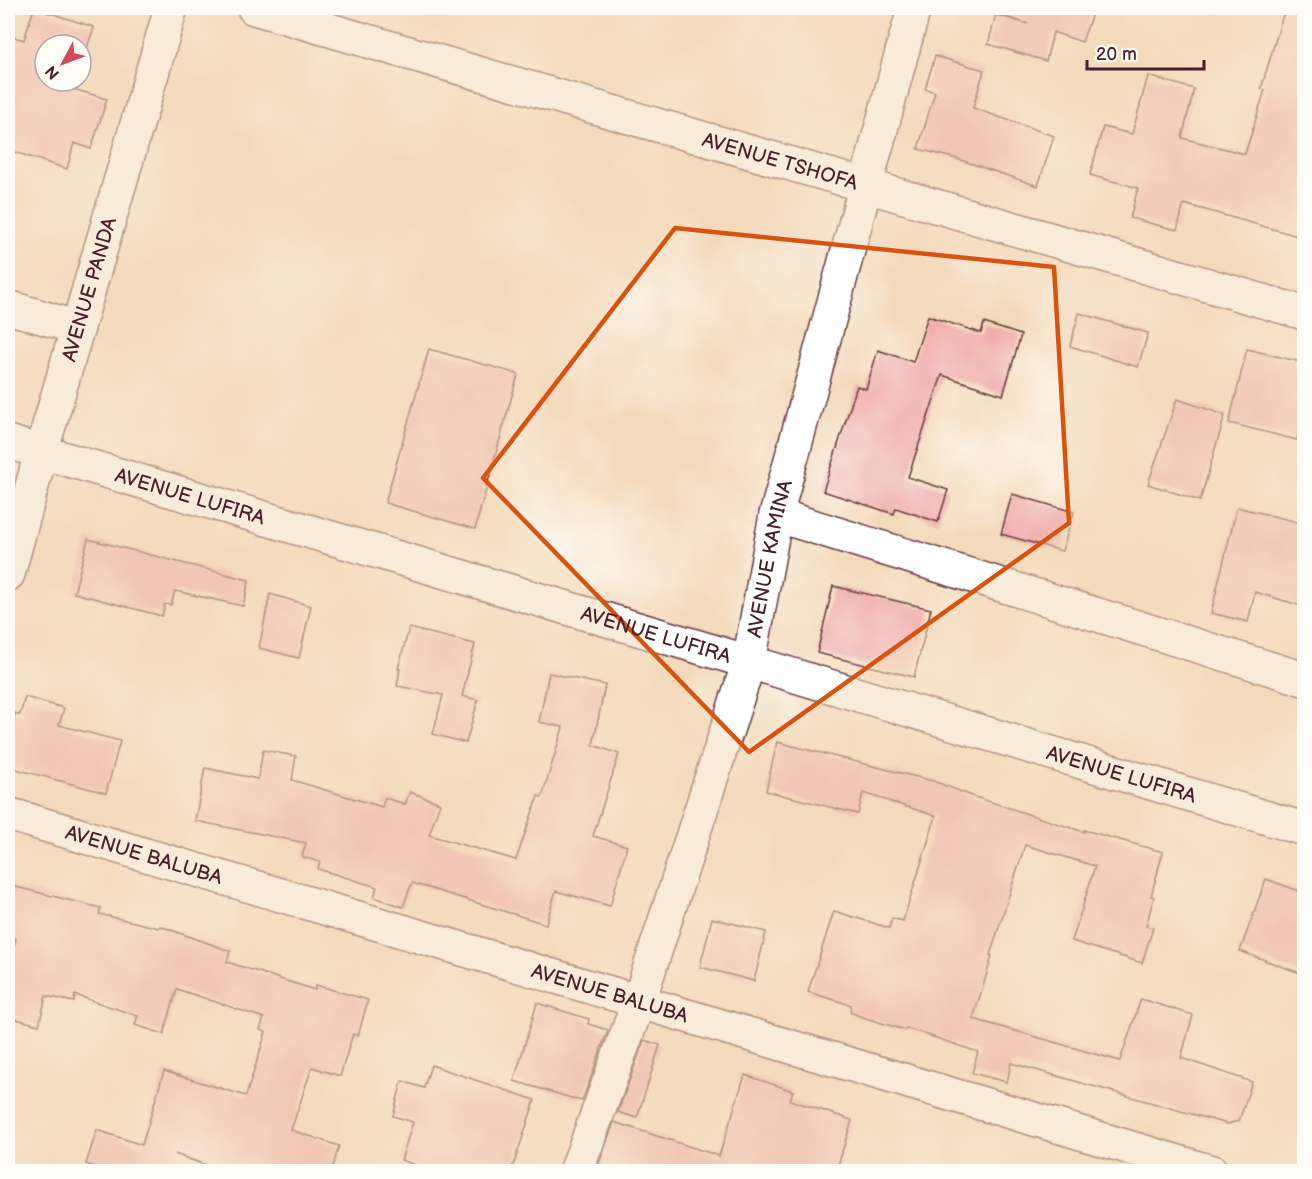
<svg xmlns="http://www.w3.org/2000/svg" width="1312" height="1179" viewBox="0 0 1312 1179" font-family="'Balsamiq Sans',sans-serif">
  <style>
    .building { fill: #f0aeac }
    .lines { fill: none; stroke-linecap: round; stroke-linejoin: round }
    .street-casing { stroke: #643b41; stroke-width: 36 }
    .street { stroke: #fff; stroke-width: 33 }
    .marked { fill: none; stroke: #d8530f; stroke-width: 4.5; stroke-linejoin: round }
    .labels { text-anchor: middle; stroke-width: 6; stroke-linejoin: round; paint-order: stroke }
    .street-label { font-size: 20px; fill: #4a1f2b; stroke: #fdfcf7 }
  </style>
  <rect width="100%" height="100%" fill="#fdfcf7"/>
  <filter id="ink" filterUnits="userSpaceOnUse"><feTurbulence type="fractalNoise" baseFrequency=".0167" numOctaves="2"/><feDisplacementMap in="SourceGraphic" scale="12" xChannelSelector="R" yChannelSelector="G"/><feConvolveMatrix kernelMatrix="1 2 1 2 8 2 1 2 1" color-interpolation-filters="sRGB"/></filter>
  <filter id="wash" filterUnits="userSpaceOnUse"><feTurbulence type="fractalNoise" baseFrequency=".008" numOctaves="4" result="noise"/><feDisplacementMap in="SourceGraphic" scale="24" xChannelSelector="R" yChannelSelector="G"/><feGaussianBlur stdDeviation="1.35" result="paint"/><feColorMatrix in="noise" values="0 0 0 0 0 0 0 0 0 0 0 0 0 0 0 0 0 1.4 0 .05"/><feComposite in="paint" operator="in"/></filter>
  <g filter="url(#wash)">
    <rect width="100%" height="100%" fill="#f4dabc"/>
    <g id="blocks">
      <g class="building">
        <path d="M34,8l60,19 -13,39v-21h-36v36h31l-3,8 34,10 -16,50 -17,-6 -7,26 -59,-19v-115l16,5z"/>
        <path d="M997,8h97l-12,34 -29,-10 -7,29 -58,-17 8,-29 32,9 -32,-10z"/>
        <path d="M1285,8h20v230l-121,-34 -7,26 -47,-12 8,-30 -48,-13 13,-48 29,7 16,-58 46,13 -12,49 63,16 20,-64 -4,-1z"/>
        <path d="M935,56l49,14 -11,38 81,28 -16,50 -80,-27 -40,-10 17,-57 -10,-3z"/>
        <path d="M1079,313l69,20 -10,34 -68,-21z"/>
        <path d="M928,316l53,17 3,-10 37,12 -18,60 -61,-20 -34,102 40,13 -10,32 -42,-14 -2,6 -71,-23 34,-105 9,3 12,-39 35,12z"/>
        <path d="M429,349l89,25 -43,155 -90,-26z"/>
        <path d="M1247,349l58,14v47l-8,30 -68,-17z"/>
        <path d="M1177,399l48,16 -25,86 -52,-17z"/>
        <path d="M1012,494l62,18 -12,39 -61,-17z"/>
        <path d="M1237,507l68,17v83l-50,-15 -7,30 -37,-9z"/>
        <path d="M88,539l161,41 -6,26 -68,-15 -4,14 -6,-1 -3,12 -88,-23z"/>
        <path d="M833,586l98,23 -17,68 -97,-24z"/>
        <path d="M270,594l41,12 -12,52 -40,-10z"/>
        <path d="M409,628l66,16 -13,52 16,4 -12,43 -33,-9 10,-39 -46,-9 3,-17h-2z"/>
        <path d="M549,673l56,12 -12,60 26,9 -26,82 34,10 -17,60 -54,-15 -10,33 -134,-41 -9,24 -29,-10 3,-10 -59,-18 2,-7 -18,-5 4,-14 -111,-22 10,-53 53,11 5,-29 33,6 -4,24 90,27 3,-9 20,6 5,-12 30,11 -11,32 87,25 22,-64 4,1 21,-70 -24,-5z"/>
        <path d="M25,697l39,11 -5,17 61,16 -14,52 -98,-26v-22l7,-32 5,2z"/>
        <path d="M777,742l156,39 42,16 109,35v-2l79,22 -12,44 3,1 -8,29 7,2 -11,35 -70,-22 23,-75 -70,-21 -35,110 2,1 -19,63 147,42 21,-62 52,16 -12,43 71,24 -13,39 -12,3 -216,-61 -4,19 -35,-9 6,-21 -72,-24 -1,2 -43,-13 -12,-5 1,-7 -43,-13 26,-81 55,17 3,-10 11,3 33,-105 -73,-23 -5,21 -92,-23z"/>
        <path d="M1266,879l39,14v82l-65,-24z"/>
        <path d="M8,885l93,23 -2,6 60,14 1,-2 70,25 -3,11 88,28 1,-5 52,15 -10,36 -5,-2 -13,42 -28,-9 -21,63 48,16 -8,26h-106l-50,-18 30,11 -1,7h-98l-20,-8 11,-34 45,15 22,-74 82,25 20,-64 -6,-2 4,-12 -87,-29 -13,45 -29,-9 3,-9 -63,-21 -1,7 -28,-6 -7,29 -31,-8v-49l8,-29 -8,-3z"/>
        <path d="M712,918l54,14 -12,49 -54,-14z"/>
        <path d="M537,1003l52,16 -1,5 20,6 -26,71 -68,-20z"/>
        <path d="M644,1040l16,5 -23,73 -19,-6z"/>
        <path d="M431,1065l104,35 -24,72h-75l-35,-12 12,-38 -20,-6 9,-35 22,7z"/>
        <path d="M745,1075l48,16 -3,9 62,20 -16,52h-240l18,-50 105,34z"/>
      </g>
    </g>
  </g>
  <g filter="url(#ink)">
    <use href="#blocks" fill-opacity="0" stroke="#643b41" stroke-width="1.5"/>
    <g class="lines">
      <g class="street-casing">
        <g id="street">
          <path id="s1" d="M254,8l1050,305"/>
          <path d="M8,307l70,21"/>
          <path id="s2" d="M8,442l741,220 555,167"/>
          <path d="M776,515l528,164"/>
          <path id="s3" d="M8,574l33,-121 130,-445"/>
          <path id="s4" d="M8,814l1204,358"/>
          <path id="s5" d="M576,1172l63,-171 110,-339 27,-147 138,-507"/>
        </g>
      </g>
      <use href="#street" class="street"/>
    </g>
  </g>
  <path d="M0 0H1312V1179H0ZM675,228l379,39 15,256 -320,229 -266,-274z" fill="#f4dabc" fill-opacity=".55" fill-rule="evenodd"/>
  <path class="marked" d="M675,228l379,39 15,256 -320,229 -266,-274z"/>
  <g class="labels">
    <g class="street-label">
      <text dy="7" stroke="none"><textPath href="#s1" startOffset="548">AVENUE TSHOFA</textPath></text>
      <text dy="7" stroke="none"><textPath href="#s3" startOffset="296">AVENUE PANDA</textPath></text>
      <text dy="7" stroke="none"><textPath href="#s2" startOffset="190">AVENUE LUFIRA</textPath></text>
      <text dy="7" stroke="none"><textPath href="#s5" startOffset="644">AVENUE KAMINA</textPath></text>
      <text dy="7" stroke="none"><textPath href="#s2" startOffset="676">AVENUE LUFIRA</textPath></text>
      <text dy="7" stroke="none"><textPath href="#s2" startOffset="1162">AVENUE LUFIRA</textPath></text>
      <text dy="7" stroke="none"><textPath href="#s4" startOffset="142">AVENUE BALUBA</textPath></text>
      <text dy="7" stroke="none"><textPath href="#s4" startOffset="628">AVENUE BALUBA</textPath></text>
    </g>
  </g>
  <rect width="1312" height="1179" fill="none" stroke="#fdfcf7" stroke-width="30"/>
  <g transform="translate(63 63) rotate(229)"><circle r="28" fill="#fdfcf7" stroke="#b5a4a5" stroke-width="1.5"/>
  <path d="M0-4.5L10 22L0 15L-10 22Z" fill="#d1495b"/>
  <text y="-9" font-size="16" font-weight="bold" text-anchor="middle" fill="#4a1f2b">N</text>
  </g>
  <path d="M1087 60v9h117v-9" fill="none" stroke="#4a1f2b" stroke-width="3"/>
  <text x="1096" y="60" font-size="18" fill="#4a1f2b" stroke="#fdfcf7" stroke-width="4.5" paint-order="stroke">20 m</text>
</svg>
